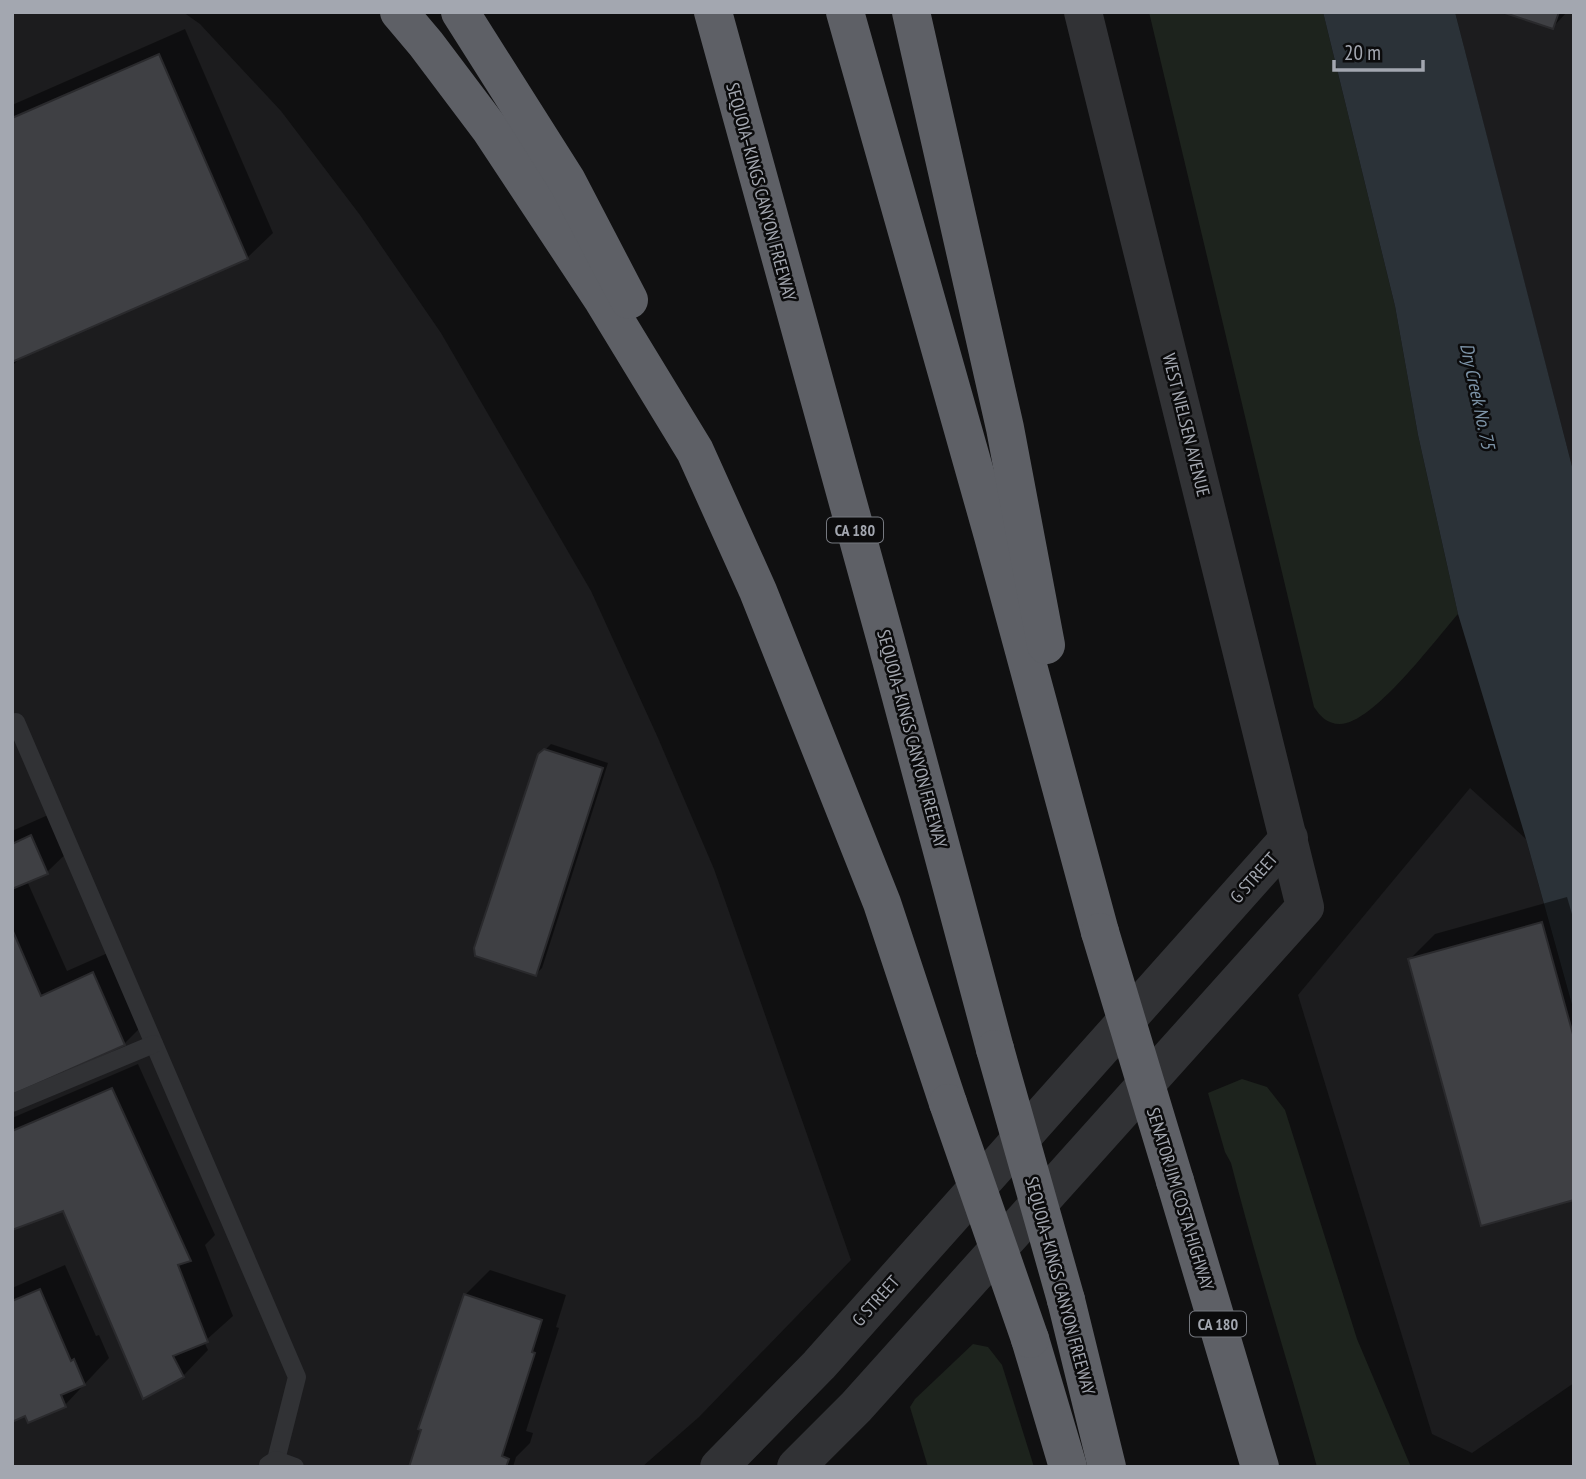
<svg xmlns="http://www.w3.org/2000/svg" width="1586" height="1479" viewBox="0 0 1586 1479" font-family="'PT Sans Narrow',sans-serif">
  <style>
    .built { fill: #1c1c1e }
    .green { fill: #1d231d }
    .water { fill: #2b3238 }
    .shadow { fill: #0007 }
    .building { fill: #3f4044; stroke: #2a2a2d; stroke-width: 2 }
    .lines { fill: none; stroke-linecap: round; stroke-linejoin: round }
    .service { stroke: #313235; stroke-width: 18 }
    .tertiary { stroke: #313235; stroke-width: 38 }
    .motorway { stroke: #5e6066; stroke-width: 38 }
    .motorway-bridge { stroke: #5e6066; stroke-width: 38 }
    .labels { text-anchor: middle; stroke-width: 5; stroke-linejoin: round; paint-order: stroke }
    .shield { fill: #0b0b0c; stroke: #75787f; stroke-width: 2 }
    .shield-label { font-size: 16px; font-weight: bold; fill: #a3a7b0 }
    .street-label { font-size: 18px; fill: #a3a7b0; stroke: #0b0b0c }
    .water-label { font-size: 19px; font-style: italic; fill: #7d94a8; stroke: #0b0b0c }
  </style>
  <rect width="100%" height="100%" fill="#101011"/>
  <g class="built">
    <path d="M12,12h171l17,12 81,87 79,104 81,118 150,258 67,147 56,131 137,391 -152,157 -57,50h-630z"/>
    <path d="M1455,12h119v462l-60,-231z"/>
    <path d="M1470,788l56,51 48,173v371l-102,70 -40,-19 -134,-439z"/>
  </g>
  <g class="green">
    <path d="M1149,12h174l72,294 23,129 40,179c-23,26 -85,110 -118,110 -13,0 -20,-8 -26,-17z"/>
    <path d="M1242,1079l25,8 18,23 72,229 54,128h-94c-28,-102 -60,-202 -86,-304l-6,-11 -17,-59z"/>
    <path d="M973,1344l15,3 14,18 32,102h-106l-18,-60 5,-8z"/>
  </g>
  <path class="water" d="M1323,12h132l119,462v538l-48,-173 -68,-225 -40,-179 -23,-129z"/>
  <g class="shadow">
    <path d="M1508,12h59l-14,15z"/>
    <path d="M185,29l88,204 -26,25 -227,100 -8,8v-261z"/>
    <path d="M551,744l57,19 -66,205 -6,6 4,-219z"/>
    <path d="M57,811l16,36 -26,25 -20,9 40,90 52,-23 31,70 -26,26 -112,49v-262z"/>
    <path d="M1567,897l7,24v277l-164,-239 25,-25z"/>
    <path d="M138,1064l77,171 -10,10 28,71 -29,26 4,8 -25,26 -119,-167 -52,19v-110z"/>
    <path d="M65,1265l31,71 3,-1 10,23 -44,47 -39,9 -14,6v-132z"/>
    <path d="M490,1270l76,25 -10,32 3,1 -33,103 7,2 -3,10 -14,14 -3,10h-102l54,-172z"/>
  </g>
  <g class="building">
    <path d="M1502,12h57l-6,17z"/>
    <path d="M159,54l89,205 -236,103v-244z"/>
    <path d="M544,749l59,19 -67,208 -61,-20 -1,-8 64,-194z"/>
    <path d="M31,835l17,39 -36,15v-45z"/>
    <path d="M1542,922l32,116v162l-93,26 -73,-267z"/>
    <path d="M12,929l29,67 52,-24 32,73 -113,50z"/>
    <path d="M112,1088l79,173 -13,4 30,77 -35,14 11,21 -41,22 -80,-188 -51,19v-99z"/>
    <path d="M40,1289l31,72 3,-2 11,26 -24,10 5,12 -38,16 -3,-7 -13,6v-121z"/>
    <path d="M464,1294l78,26 -10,32 3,1 -33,103 7,3 -3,8h-97l12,-37 -3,-1z"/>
  </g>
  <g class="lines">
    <g class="service">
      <path d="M12,724l4,-2 281,655 -21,83 2,7"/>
      <path d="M12,1103l142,-59"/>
      <path d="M268,1465l8,-5 19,7"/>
    </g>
    <g class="tertiary">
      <path d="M719,1467l100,-102 470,-527"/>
      <path d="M796,1467l60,-60 449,-500 -222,-895"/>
    </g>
    <g class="motorway">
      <path d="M399,12l27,32 64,85 113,171 92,151 63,140 124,312 66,200"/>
      <path d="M460,12l107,169 62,119"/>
      <path d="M713,12l173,629 109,408"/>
      <path d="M845,12l148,524 107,396"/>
      <path d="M911,12l94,416 41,217"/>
      <path d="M1175,1181l85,286"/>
      <path d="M1066,1300l41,167"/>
      <path d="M1030,1339l38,128"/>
    </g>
    <g class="motorway-bridge">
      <path d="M1100,932l75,249"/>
      <path d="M995,1049l71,251"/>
      <path d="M948,1103l82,236"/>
    </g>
  </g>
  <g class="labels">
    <g class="shield">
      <rect x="827" y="517.5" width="56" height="25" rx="5"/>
      <rect x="1190" y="1311.5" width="56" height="25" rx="5"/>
    </g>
    <g class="shield-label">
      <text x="855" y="536">CA 180</text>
      <text x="1218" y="1330">CA 180</text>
    </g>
    <g class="street-label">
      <text transform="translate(761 192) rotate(75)" y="6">SEQUOIA–KINGS CANYON FREEWAY</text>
      <text transform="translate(1186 425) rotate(76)" y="6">WEST NIELSEN AVENUE</text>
      <text transform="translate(912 739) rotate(75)" y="6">SEQUOIA–KINGS CANYON FREEWAY</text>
      <text transform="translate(1254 878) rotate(-48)" y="6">G STREET</text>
      <text transform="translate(1180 1199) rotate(73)" y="6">SENATOR JIM COSTA HIGHWAY</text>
      <text transform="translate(1060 1286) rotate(75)" y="6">SEQUOIA–KINGS CANYON FREEWAY</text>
      <text transform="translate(876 1301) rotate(-48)" y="6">G STREET</text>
    </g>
    <g class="water-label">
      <text transform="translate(1478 396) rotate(78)" y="7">Dry Creek No. 75</text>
    </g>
  </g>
  <rect width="1586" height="1479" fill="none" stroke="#a3a7b0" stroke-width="28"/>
  <path d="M1334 60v10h89v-10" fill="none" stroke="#a3a7b0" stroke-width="3.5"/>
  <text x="1344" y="60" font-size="21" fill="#a3a7b0" stroke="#0b0b0c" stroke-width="5" paint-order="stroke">20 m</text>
</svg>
